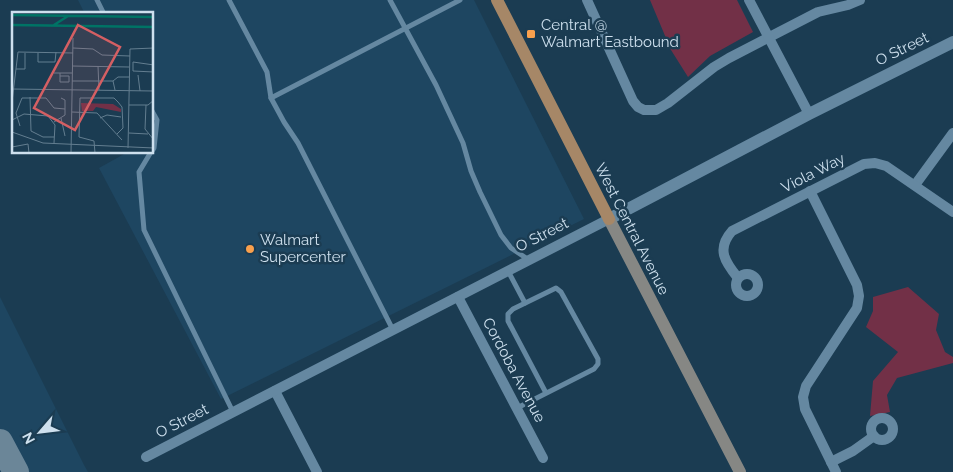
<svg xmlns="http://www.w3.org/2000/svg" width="953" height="472" viewBox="0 0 953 472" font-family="Raleway,sans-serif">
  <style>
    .built { fill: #1e4661 }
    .green { fill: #723047 }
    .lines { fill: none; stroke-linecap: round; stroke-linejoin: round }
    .taxiway { stroke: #6b8698; stroke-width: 26 }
    .service { stroke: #6588a1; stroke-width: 5 }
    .minor { stroke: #6588a1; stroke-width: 10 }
    .tertiary { stroke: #6588a1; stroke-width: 12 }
    .secondary { stroke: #868784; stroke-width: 12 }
    .primary { stroke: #a68767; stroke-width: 12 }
    .poi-dot { fill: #f9a04d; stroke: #1b3c52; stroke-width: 2 }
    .labels { text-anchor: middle; stroke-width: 5; stroke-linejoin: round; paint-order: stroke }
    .poi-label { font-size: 15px; fill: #cee0ee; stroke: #1b3c52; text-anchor: start }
    .street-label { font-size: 15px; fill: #cee0ee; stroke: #1b3c52 }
    .inset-river { fill: none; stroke: #007365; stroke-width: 2.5 }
    .inset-road { fill: none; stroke: #637e90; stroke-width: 1 }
    .view { fill: #d45f63; fill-opacity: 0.15; stroke: #d45f63; stroke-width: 2.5 }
    .inset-edge { fill: none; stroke: #cee0ee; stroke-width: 2.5 }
  </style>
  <rect width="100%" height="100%" fill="#1b3c52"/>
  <g class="built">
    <path d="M78,0h396l110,219 -363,180 -122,-231 27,-15 26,-1v-138h-67z"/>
    <path d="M0,297l84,168 4,7h-88z"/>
  </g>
  <g class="green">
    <path d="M650,0h87l16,32 -43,24 -22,21 -17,-27z"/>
    <path d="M908,287l31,27 -3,16 9,22 8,5v6l-56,15 -10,17 3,17 -20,4 3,-35 25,-29 -32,-25 7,-16v-14z"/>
  </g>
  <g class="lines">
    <path class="taxiway" d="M0,442l16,30"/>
    <g class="service">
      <path d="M97,0l7,14"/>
      <path d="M229,0l38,72 4,26 13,24 14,21 95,187"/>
      <path d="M390,0l46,85 27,58 8,28 9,21 21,43 10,13 18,12"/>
      <path d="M271,98l189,-98"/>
      <path d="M152,111l5,9 -3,28 -2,3"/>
      <path d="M151,152l-12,20 5,58 89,182"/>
      <path d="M508,271l17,32"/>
      <path d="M517,408l77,-39 4,-5v-5l-37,-67 -5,-4 -43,21 -5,5v7l38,72"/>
    </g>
    <g class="minor">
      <path d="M587,0l46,101 5,6 6,3h12l12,-7 46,-36 15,-9 89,-46 30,-7 12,-5"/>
      <path d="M749,0l60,114"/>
      <path d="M915,185l38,-52"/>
      <path d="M810,191l47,94 2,11 -2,12 -51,78 -3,11 2,12 31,63"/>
      <circle cx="747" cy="285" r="11"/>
      <path d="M738,278c-13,-16 -22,-29 -6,-47l132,-67 11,-1 11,3 67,46"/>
      <path d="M458,297l85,161"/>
      <path d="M275,391l42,81"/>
      <circle cx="882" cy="429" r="11"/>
      <path d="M146,457l463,-238"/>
      <path d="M831,462l22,-11 21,-15"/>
    </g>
    <path class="tertiary" d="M609,219l200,-105 144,-72"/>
    <path class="secondary" d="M609,219l131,253"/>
    <path class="primary" d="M497,0l112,219"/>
  </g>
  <g class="poi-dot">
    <rect x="526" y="29" width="10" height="10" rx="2.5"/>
    <circle cx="250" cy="249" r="5"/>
  </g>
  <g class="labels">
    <g class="poi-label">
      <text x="541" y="30">Central @<tspan x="541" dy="17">Walmart Eastbound</tspan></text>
      <text x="260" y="245">Walmart<tspan x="260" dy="17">Supercenter</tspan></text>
    </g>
    <g class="street-label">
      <text transform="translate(902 49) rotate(-26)" y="5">O Street</text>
      <text transform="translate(813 173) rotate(-27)" y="5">Viola Way</text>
      <text transform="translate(632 229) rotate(63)" y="5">West Central Avenue</text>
      <text transform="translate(542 235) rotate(-27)" y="5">O Street</text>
      <text transform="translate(514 370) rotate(62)" y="5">Cordoba Avenue</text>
      <text transform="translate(182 421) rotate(-27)" y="5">O Street</text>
    </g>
  </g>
  <g transform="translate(12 12)">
    <rect width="141" height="141" fill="#1b3c52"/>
    <path d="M69,91l32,1 8,5v3l-25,-5 -3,4h-11z" fill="#723047"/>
    <path class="inset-river" d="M0,3l140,2M0,13l142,2M42,13l14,-9"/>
    <path class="inset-road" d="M61,36l20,1 9,6 28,1M26,41v9h17l1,-10M142,53l-21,-3v9l21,1M60,54l57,1M86,54l1,24M4,57h9v-16M42,61h18M126,63l2,16M48,64h9v6h-9v-9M60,69h41M0,77l142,2M103,78l-2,-9 5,-4h11M18,85l1,34 12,6h11M0,90l6,-50 55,1M117,93h19l6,-5M134,93l-1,24 9,11M60,100l25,1 25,27M49,106l4,18M88,106l7,-3 14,2M0,108l12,-6 24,2 7,9 -1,18M42,110l11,-7v-15l-4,-2M8,114l-4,-13 6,-15h24l8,10 11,1M0,120l31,11 111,5M117,121l19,1M0,135l16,-3 1,9M116,136l2,-99 24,-1M59,141l2,-115M83,141l-1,-12 -15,-4 1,-39h34l4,4 4,5 1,21 -6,6"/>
    <path class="view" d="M66,13l42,22 -45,83 -41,-22z"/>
    <rect width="141" height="141" class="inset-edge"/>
  </g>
  <g transform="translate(40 432) rotate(242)" stroke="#1b3c52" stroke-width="4" paint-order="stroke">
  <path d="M0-4L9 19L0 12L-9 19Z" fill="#cee0ee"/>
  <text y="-8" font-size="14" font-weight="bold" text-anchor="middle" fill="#cee0ee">N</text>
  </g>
</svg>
